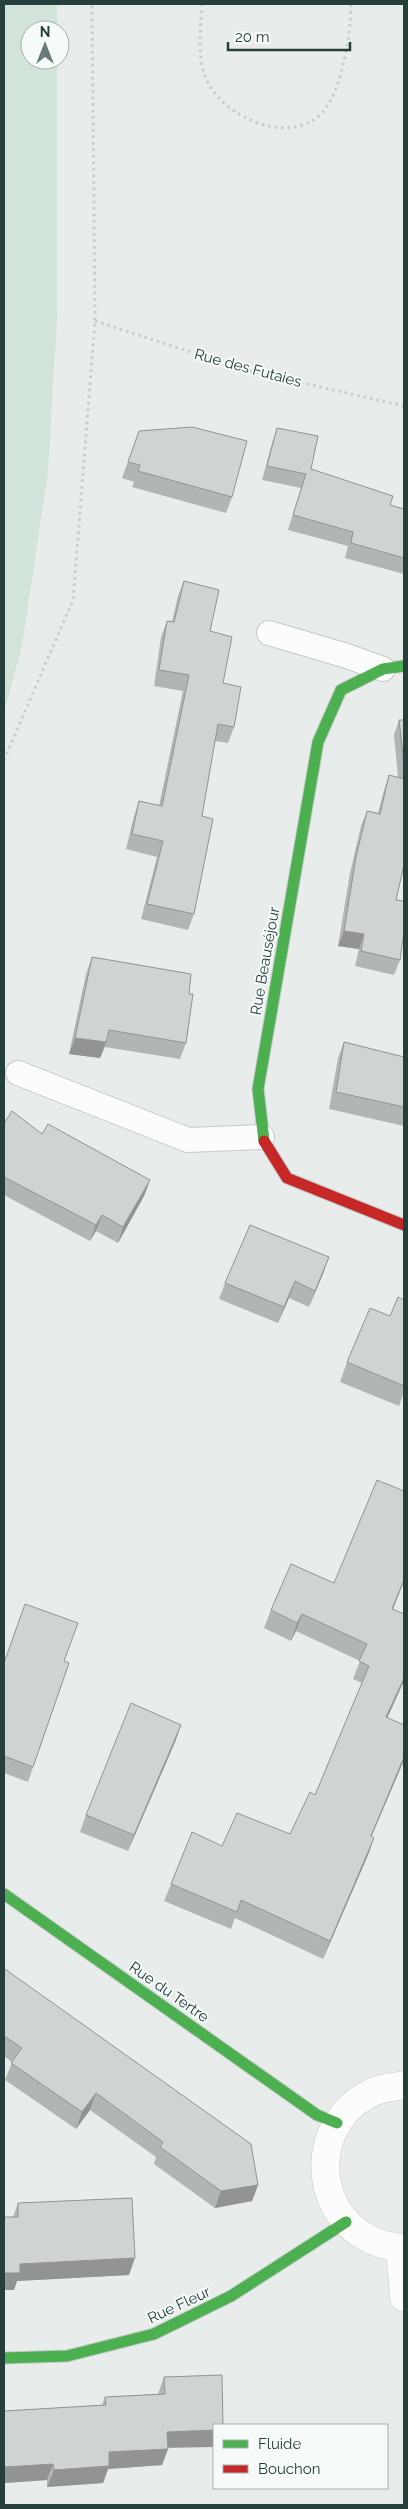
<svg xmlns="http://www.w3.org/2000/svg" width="408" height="2509" viewBox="0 0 408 2509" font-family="Raleway,sans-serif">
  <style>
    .green { fill: #d2e4d9 }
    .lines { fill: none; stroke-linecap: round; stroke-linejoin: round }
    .lane-casing { stroke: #c5c9c7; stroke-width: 26 }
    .street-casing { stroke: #c5c9c7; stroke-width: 29 }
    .fast-casing { stroke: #c3c9c7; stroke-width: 13 }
    .jam-casing { stroke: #c3c9c7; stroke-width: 13 }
    .path { stroke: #c6cecd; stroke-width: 3; stroke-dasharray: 2.5 4; stroke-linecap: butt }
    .lane { stroke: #fcfcfc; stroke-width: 24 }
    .street { stroke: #fcfcfc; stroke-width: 28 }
    .fast { stroke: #4caf50; stroke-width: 11 }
    .jam { stroke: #c62828; stroke-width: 11 }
    .wall { fill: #b2b5b5 }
    .shaded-wall { fill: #919493 }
    .building { fill: #cfd3d2; stroke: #919493 }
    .labels { text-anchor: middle; stroke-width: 4; stroke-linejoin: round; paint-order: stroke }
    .street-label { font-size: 15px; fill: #25403c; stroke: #f6faf9 }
  </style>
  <rect width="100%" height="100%" fill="#e8ecea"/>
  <path class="green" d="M4,4h53v26h-27v30h27v257l-9,155 -26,174 -18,67z"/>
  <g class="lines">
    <g class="lane-casing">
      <g id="lane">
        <path d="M269,633l78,23 36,13"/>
        <path d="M18,1073l170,67 74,-3"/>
      </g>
    </g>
    <g class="street-casing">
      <g id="street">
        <path d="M404,2085c-8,2 -18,2 -26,5 -67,25 -71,119 -7,150 10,4 22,8 33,8"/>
        <path d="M400,2248l4,49"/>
      </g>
    </g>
    <g class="fast-casing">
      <g id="fast">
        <path d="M264,1141l-6,-52 60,-347 23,-52 42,-21 21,-3"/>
        <path d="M4,1894l313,221 20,8"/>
        <path d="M4,2358l63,-2 87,-22 77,-38 115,-74"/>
      </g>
    </g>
    <g class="jam-casing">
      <path id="jam" d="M264,1141l23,37 117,47"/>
    </g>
    <g class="path">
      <path d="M202,4c-1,23 -5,50 3,72 14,39 83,72 117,37 20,-22 29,-80 29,-109"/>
      <path d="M95,321l151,49 158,36"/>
      <path d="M4,760l69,-160 22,-279 -3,-317"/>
    </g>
    <use href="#lane" class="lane"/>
    <use href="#street" class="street"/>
    <use href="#fast" class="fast"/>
    <use href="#jam" class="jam"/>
  </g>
  <g class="wall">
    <path d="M277,428l34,41 79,36 14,4v65l-59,-16 3,-12 -60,-16 13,-42 -39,-8 10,-37z"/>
    <path d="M139,431l93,66 -6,16 -94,-26 2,-5 -12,-4z"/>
    <path d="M184,581l26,50 24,96 -6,16 -13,-2 -13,75 -8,98 -6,16 -47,-11 16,-62 -31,-8 8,-33 5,-15 20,5 24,-115 -29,-5 7,-49 6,-16 5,1 6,-26z"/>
    <path d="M399,720h5v145l-8,35 4,60 -6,15 -39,-9 4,-17 -21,-3 12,-73 11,-47 6,-15 11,2 6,-23 5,-15 9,2 -4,-42z"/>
    <path d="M92,957l97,37 -3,49 -6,16 -75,-12 -5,11 -31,-4 17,-80z"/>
    <path d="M344,1042l60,15v69l-75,-17 9,-51z"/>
    <path d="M4,1123l146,57 -6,16 -26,47 -22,-12 -6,10 -86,-46z"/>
    <path d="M329,1257l-20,50 -20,-9 -11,25 -59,-24 6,-16z"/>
    <path d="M404,1300v92l-5,14 -59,-24 7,-20z"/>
    <path d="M404,1491v90l-11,28 -6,108 17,43 -33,77 3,1 -6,17 -45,104 -88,-41 -4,11 -67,-28 7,-17 51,-38 68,-12 25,-39 47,-112 -9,-4 7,-18 -64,-30 -5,10 -27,-13 7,-18 63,-27z"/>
    <path d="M64,1661l5,2 -41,119 -24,-9v-110z"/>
    <path d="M181,1725l-6,17 -47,109 -48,-19 6,-17z"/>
    <path d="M4,1970l254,215 -6,16 -37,7 -61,-44 2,-7 -66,-47 -14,19 -71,-49 7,-18 -8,-6z"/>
    <path d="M18,2203l111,72 -112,6 -3,9h-10v-73h9z"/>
    <path d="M164,2377l4,71 -6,17 -54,4 -5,14 -56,4v-7l-43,3v-72l98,-6 3,-8 53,-3z"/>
  </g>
  <g class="shaded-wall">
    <path d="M344,931l20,3 -5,15 -21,-3z"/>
    <path d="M75,1038l31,4 -6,16 -31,-4z"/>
    <path d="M150,1180l-6,16 -26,47 5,-16z"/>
    <path d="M102,1215l-6,16 -6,10 6,-16z"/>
    <path d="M329,1257l-6,17 -14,33 6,-16z"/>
    <path d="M295,1281l-6,17 -11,25 6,-16z"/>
    <path d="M404,1580v1l-18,45 6,-17z"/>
    <path d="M302,1614l-6,17 -5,10 6,-18z"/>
    <path d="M404,1678v3l-24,53 6,-17z"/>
    <path d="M181,1725l-6,17 -47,109 6,-16z"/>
    <path d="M404,1757v3l-40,94 7,-18z"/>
    <path d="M374,1838l-6,17 -45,104 7,-18z"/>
    <path d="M96,2093l-6,17 -14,19 6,-17z"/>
    <path d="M258,2185l-6,16 -37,7 6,-17z"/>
    <path d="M135,2258l-6,17 -112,6 -3,9h-10v-16l16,-10z"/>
    <path d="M214,2430v17l-53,1 6,-16z"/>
    <path d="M168,2449l-6,16 -54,4 -5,14 -56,4 7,-17 55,-18z"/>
    <path d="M53,2464l-6,16 -43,3v-16z"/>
  </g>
  <g class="building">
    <path d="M192,427l55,14 -15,56 -94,-26 2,-6 -12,-3 11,-31z"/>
    <path d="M277,428l41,8 -7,33 82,27 -3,9 14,4v49l-53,-15 2,-11 -60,-17 13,-41 -39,-8z"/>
    <path d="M184,581l35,9 -9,41 22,6 -9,46 18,4 -7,40 -16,-3 -16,92 11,3 -19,95 -47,-10 16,-63 -31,-7 7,-33 23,5 27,-131 -30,-5 8,-49 7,1z"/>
    <path d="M399,720h5v45z"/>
    <path d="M389,775l15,4v86l-8,35 8,1v31l-4,28 -39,-9 3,-17 -20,-3 12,-74 11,-46 13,3z"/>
    <path d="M92,957l99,17 -2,20h4l-7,49 -77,-13 -3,12 -31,-4z"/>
    <path d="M344,1042l60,15v50l-68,-15z"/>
    <path d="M12,1111l30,23 6,-10 102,56 -27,47 -21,-12 -6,10 -92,-48v-54z"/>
    <path d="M250,1225l79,32 -14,34 -20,-10 -11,26 -59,-24z"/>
    <path d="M398,1297l6,3v86l-57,-24 23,-54 20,8z"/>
    <path d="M377,1480l27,11v89l-12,29 12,5v64l-18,39 18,8v32l-33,79 3,2 -44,103 -89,-41 -4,12 -66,-28 21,-52 30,14 15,-33 53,21 20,-42 5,3 54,-129 -10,-5 8,-17 -65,-30 -5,9 -26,-13 20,-46 43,19z"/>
    <path d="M25,1604l53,19 -14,38 5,2 -36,104 -29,-11v-93z"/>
    <path d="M131,1703l50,22 -47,110 -48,-20z"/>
    <path d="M5,1969l246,175 7,41 -37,6 -61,-44 3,-5 -67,-49 -14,19 -71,-49 11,-15 -18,-12v-66z"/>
    <path d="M132,2198l3,60 -115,6v9h-16v-56h14v-14z"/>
    <path d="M222,2375l1,50h-9v5l-47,2 1,17 -59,3v14l-55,4 -1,-6 -49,3v-56l102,-6 -1,-8 60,-3 -1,-17z"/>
  </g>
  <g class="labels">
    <g class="street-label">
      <text transform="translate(248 368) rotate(15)" y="5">Rue des Futaies</text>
      <text transform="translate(265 961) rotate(-80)" y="5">Rue Beauséjour</text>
      <text transform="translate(169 1992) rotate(35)" y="5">Rue du Tertre</text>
      <text transform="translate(179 2305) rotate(-25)" y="5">Rue Fleur</text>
    </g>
  </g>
  <rect width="408" height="2509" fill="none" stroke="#25403c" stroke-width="10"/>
  <rect x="213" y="2424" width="175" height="65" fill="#f6faf9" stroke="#a2b0ad"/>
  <rect x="223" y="2440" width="25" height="8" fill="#4caf50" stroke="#a2b0ad"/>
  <text x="258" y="2449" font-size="15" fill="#25403c">Fluide</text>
  <rect x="223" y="2465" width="25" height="8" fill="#c62828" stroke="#a2b0ad"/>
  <text x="258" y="2474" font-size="15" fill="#25403c">Bouchon</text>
  <g transform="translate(45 45)"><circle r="24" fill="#f6faf9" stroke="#a2b0ad"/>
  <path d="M0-4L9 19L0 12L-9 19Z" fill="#697c79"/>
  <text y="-8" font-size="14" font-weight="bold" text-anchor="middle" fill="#25403c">N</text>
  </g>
  <path d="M228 42v8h122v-8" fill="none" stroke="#25403c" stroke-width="2.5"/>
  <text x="235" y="42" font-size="15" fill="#25403c" stroke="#f6faf9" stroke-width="4" paint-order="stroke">20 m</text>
</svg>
